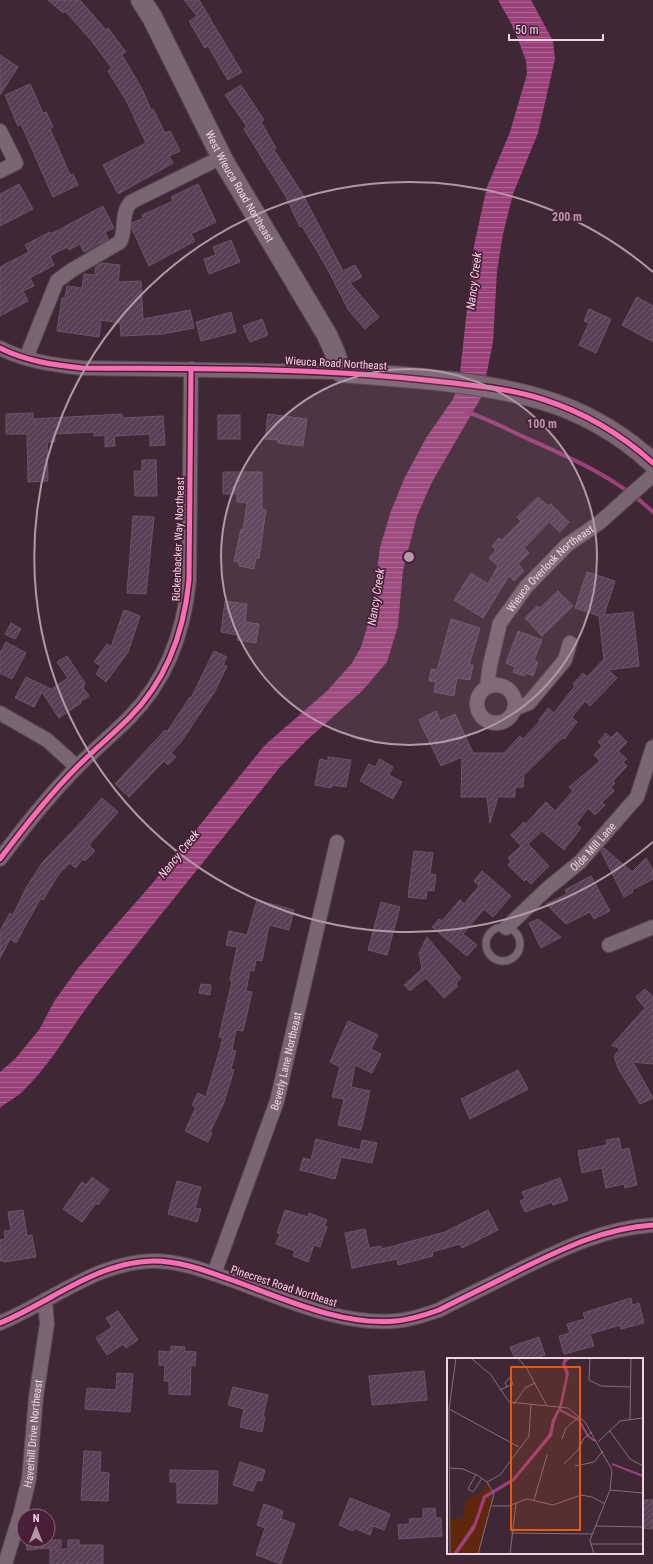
<svg xmlns="http://www.w3.org/2000/svg" width="653" height="1564" viewBox="0 0 653 1564" font-family="'Roboto Condensed',sans-serif">
  <style>
    .water { fill: url(#water-rules) }
    .lines { fill: none; stroke-linecap: round; stroke-linejoin: round }
    .stream { stroke: #9b417a; stroke-width: 4 }
    .building { fill: url(#building-hatch); stroke: #685765 }
    .lane-casing { stroke: #594451; stroke-width: 9 }
    .street-casing { stroke: #594451; stroke-width: 16 }
    .secondary-casing { stroke: #594451; stroke-width: 22 }
    .lane { stroke: #7a6672; stroke-width: 7 }
    .street { stroke: #7a6672; stroke-width: 14 }
    .secondary { stroke: #7a6672; stroke-width: 20 }
    .cycleway-casing { stroke: #491e39; stroke-width: 8 }
    .cycleway { stroke: #f96db3; stroke-width: 5 }
    .ring { fill: none; stroke: #b398a7; stroke-width: 2 }
    .labels { text-anchor: middle; stroke-width: 3.5; stroke-linejoin: round; paint-order: stroke }
    .street-label { font-size: 11px; fill: #f1d4e4; stroke: #491e39 }
    .water-label { font-size: 12px; font-style: italic; fill: #f3d8e6; stroke: #491e39 }
    .inset-river { fill: none; stroke: #9b417a; stroke-width: 2 }
    .inset-road { fill: none; stroke: #866d7c; stroke-width: 1 }
    .view { fill: #e8590c; fill-opacity: 0.15; stroke: #e8590c; stroke-width: 2 }
    .inset-edge { fill: none; stroke: #f1d4e4; stroke-width: 2 }
    .centre { fill: #b398a7; stroke: #491e39; stroke-width: 2 }
    .ring-label { font-size: 12px; text-anchor: middle; font-weight: bold; fill: #b398a7; stroke: #491e39; stroke-width: 3.5; stroke-linejoin: round; paint-order: stroke }
  </style>
  <defs>
    <pattern id="water-rules" width="6" height="5" patternUnits="userSpaceOnUse"><rect width="6" height="5" fill="#9b417a"/><path d="M0 2.5h6" fill="none" stroke="#ae6493"/></pattern>
    <pattern id="building-hatch" width="6" height="6" patternUnits="userSpaceOnUse"><rect width="6" height="6" fill="#583f56"/><path d="M-1 1l2-2M0 6l6-6M5 7l2-2" fill="none" stroke="#705a6e"/></pattern>
  </defs>
  <rect width="100%" height="100%" fill="#3f2836"/>
  <path class="water" d="M498,0h33l22,41 2,18 -17,74 -25,61 -10,40 -6,37 -4,71 -11,54 -50,86 -15,34 -14,54 -5,56 -11,36 -25,29 -55,49 -27,27 -184,228c-25,32 -44,68 -73,96 -7,7 -16,11 -23,17v-36l15,-13 24,-29 16,-30 24,-33 72,-82 114,-140 62,-54 25,-28 9,-16 11,-36 8,-64 11,-36 14,-34 21,-39 27,-39 6,-17 15,-136 8,-37 5,-22 23,-55 17,-58 -1,-13 -7,-19 -8,-19z"/>
  <g class="lines">
    <path class="stream" d="M467,412c21,7 40,17 59,26 45,20 91,40 127,74"/>
  </g>
  <g class="building">
    <path d="M48,0h32l26,30 2,-2 18,24 -4,3 20,34 9,21 2,-1 12,24 5,-2 10,20 -11,5 4,7 -55,31 -15,-29 43,-22 -19,-41 -19,-31 4,-3 -22,-29 -25,-28 -2,2z"/>
    <path d="M184,0h15l43,72 -14,8 -20,-34 -3,2 -16,-27 8,-5z"/>
    <path d="M0,55l18,12 -18,28z"/>
    <path d="M30,84l13,29 3,-1 7,15 -3,2 20,46 3,-1 5,11 -25,12 -32,-73 -3,2 -13,-31z"/>
    <path d="M241,85l23,35 -3,2 15,26 -2,2 28,43 41,78 12,-6 7,12 -12,6 29,34 -14,12 -16,-18 -22,-43 -25,-42 -2,1 -14,-30 -42,-68 3,-2 -22,-32z"/>
    <path d="M19,184l14,25 -33,17v-32z"/>
    <path d="M198,184l18,38 -25,12 4,7 -46,25 -17,-37v-6l11,-5 -1,-3 31,-14 -2,-4z"/>
    <path d="M103,206l11,22 -9,4 3,7 -24,13 -4,-8 -11,6 -2,-3 -17,9 4,9 -24,13 4,8 -11,5 5,10 -28,15v-49l29,-15 -4,-7 25,-13 1,2z"/>
    <path d="M231,240l9,22 -31,12 -5,-15 12,-4 -3,-8z"/>
    <path d="M102,263l18,2 -2,17 23,-1 2,38 47,-9 4,18 -31,6 -42,2 -1,-13 -19,-3 -2,17 -42,-6 5,-33h3l2,-12 15,2 2,-14 13,1 -2,-3 1,-6z"/>
    <path d="M637,297l16,9v36l-31,-17z"/>
    <path d="M589,309l22,10 -15,34 -17,-8 10,-22 -5,-2z"/>
    <path d="M231,312l5,20 -35,9 -5,-19z"/>
    <path d="M262,319l6,16 -18,7 -7,-16z"/>
    <path d="M33,413v6l89,-5v4l41,-2 2,29 -15,1v-12l-36,2 1,10 -10,1v-12l-11,1v-4l-39,2v8h-8l1,39 -20,1 -1,-48h-21v-20z"/>
    <path d="M268,414l39,5 -4,27 -25,-3v-3l-13,-1z"/>
    <rect x="218" y="415" width="22" height="24"/>
    <path d="M142,460h14l1,36h-22l-1,-25h8z"/>
    <path d="M223,472h39v37l4,1 -7,48h-3l-2,11 -15,-3v-4l-5,-1 7,-32 2,1 4,-27 -10,-1v-8h-14z"/>
    <path d="M538,497l10,9 3,-2 18,18 -9,10 -11,-10 -25,26 5,5 -11,11 6,7 -10,10 -5,-5 -26,42 -29,-18 17,-27 17,11 10,-18 -9,-8 7,-8 -4,-4 7,-8 3,2 19,-19 -4,-4z"/>
    <path d="M133,516l21,1 -8,77 -19,-1z"/>
    <path d="M587,572l28,9 -11,34 29,-3 6,54 -31,4 9,8 -27,28 -5,-5 -13,16 5,5 -13,17 -2,-1 -38,37 -1,12h-8v10h-17l-8,26 -3,-26h-26l1,-40 -21,9 -22,-46 17,-9 4,10 15,-7 18,39h31l16,-17 3,3 17,-18 -1,-1 9,-12 6,5 21,-27 -2,-2 10,-11 4,4 17,-18 -5,-43 -24,-8z"/>
    <path d="M558,591l15,15 -31,30 -17,-18 12,-12 3,2z"/>
    <path d="M225,601l22,3 -2,18 14,2 -3,19 -19,-3 1,-5 -17,-3z"/>
    <path d="M124,610l16,6 -12,36 -22,30 -10,-8 5,-8 -7,-4 13,-18 4,3z"/>
    <path d="M451,619l29,9 -11,37h4l-3,15 -13,-2 -3,18 -20,-4 2,-10 -7,-1 2,-12 6,1z"/>
    <path d="M11,623l10,6 -6,10 -10,-5z"/>
    <path d="M518,631l24,9 -8,20 4,2 -5,14 -7,-3 -2,3 -11,-4 2,-5 -9,-4z"/>
    <path d="M6,642l20,11 -14,26 -12,-6v-20z"/>
    <path d="M214,651l13,6 -4,8 4,1 -12,25 -34,51 -10,11 5,4 -8,8 -4,-4 -35,36 -14,-13 50,-54 2,2 23,-35 1,1z"/>
    <path d="M67,656l18,27 -2,5 6,8 -9,6 1,1 -22,15 -17,-26 -8,15 -19,-9 11,-21 25,12 17,-11 -11,-16z"/>
    <path d="M617,732l10,10 -9,9 9,8 -4,3 4,4 -14,15 2,2 -4,4 3,4 -12,11 3,3 -10,10 -7,-7 -12,16 5,4 -17,22 -22,-19 -14,13 21,22 -18,18 -5,-5 -2,2 -16,-16 3,-4 -3,-3 13,-12 -10,-11 13,-13 2,2 20,-22 9,9 18,-20 -4,-4 31,-26 -6,-6 8,-9 -4,-4 8,-9 5,5z"/>
    <path d="M328,757l23,3 -5,27 -14,-2 -1,3 -16,-3 5,-26 8,2z"/>
    <path d="M380,759l13,8 -4,8 13,7 -9,17 -33,-18 9,-17 6,3z"/>
    <path d="M102,798l16,14 -29,33 6,6 -10,10 -2,-2 -8,9 -5,-5 -11,11 -16,26 -2,-2 -7,12 -18,33 -6,-4 -10,19v-27l10,-18 3,2 13,-27 16,-25 40,-42z"/>
    <path d="M604,848l28,24 14,-14 7,13v8l-21,11 1,2 -9,5 -23,-46z"/>
    <path d="M414,851l19,2 -3,21 6,1 -2,16 -7,-1 -1,9 -18,-2z"/>
    <path d="M482,871l29,25 -18,21 -9,-8 -21,25 14,11 -10,11 -35,-29 7,-8 3,2 18,-21 4,4 15,-18 -5,-5z"/>
    <path d="M591,876l19,35 -16,8 -4,-7 -24,12 -20,-20 21,-10 -2,-4z"/>
    <path d="M257,900l37,10 -5,20 -20,-5 -7,36 -6,-1 -2,11 -4,-1 -4,21 6,1 -9,39 -7,-1 -4,20 4,1 -5,18 3,1 -11,35 -13,27 2,1 -4,9 -23,-11 11,-24 -4,-2 6,-12 8,4 17,-59 -4,-1 13,-56 -2,-1 7,-33 -11,-2 3,-14 18,4z"/>
    <path d="M381,902l19,5 -13,48 -19,-5z"/>
    <path d="M538,919l23,18 -20,11 -12,-25z"/>
    <path d="M427,937l34,41 -5,5 2,3 -14,12 -18,-20 -16,13 -6,-6 18,-16 -3,-16z"/>
    <path d="M201,984l10,1 -1,10 -11,-2z"/>
    <path d="M645,989l8,8v67l-20,-2 20,36 -13,6 -22,-36 -4,-12 6,-7 -8,-4 33,-37 -9,-11z"/>
    <path d="M348,1021l30,14 -7,14 10,5 -9,19 -17,-8 -4,22 19,4 -9,39 -23,-5 6,-26 -12,-2 8,-30 -10,-5z"/>
    <path d="M518,1070l10,19 -58,30 -9,-20z"/>
    <path d="M619,1138l2,12 8,-2 8,37 -12,3 -1,-4 -18,4 -4,-20 -20,5 -4,-22 29,-6 -1,-5z"/>
    <path d="M316,1139l44,11 2,-10 15,3 -5,20 -31,-6 -6,22 -35,-9 3,-12 8,2z"/>
    <path d="M92,1177l17,13 -11,15 -2,-2 -14,19 -19,-13 19,-27 4,3z"/>
    <path d="M560,1178l8,22 -15,5 -1,-3 -27,10 -5,-11 5,-2 -3,-7z"/>
    <path d="M177,1181l24,6 -6,21 6,1 -4,13 -29,-8z"/>
    <path d="M23,1210l4,26 5,-1 4,22 -32,5v-1h-4v-21l5,-1 -1,-8 7,-1 -3,-18z"/>
    <path d="M285,1210l23,7 1,-4 18,7 -3,6 3,1 -7,20 -6,-2 -6,17 -15,-6 2,-5 -19,-7 4,-10 -3,-1z"/>
    <path d="M488,1210l10,20 -36,18 -2,-4 -28,8 1,4 -35,9 -1,-6 -45,9 -7,-35 20,-4 4,19 12,-2 1,3 63,-17z"/>
    <path d="M631,1298l1,7 7,-2 5,20 -23,6 -1,-4 -30,9 4,12 -30,8 -5,-18 11,-3 -3,-9 18,-5 -2,-6z"/>
    <path d="M118,1311l20,29 -12,8 -3,-4 -16,11 -11,-17 16,-11 -6,-9z"/>
    <path d="M539,1337l6,18 -13,4h-17l-5,-12z"/>
    <path d="M171,1346l14,1 -1,4 12,1 -1,14 -4,-1 -1,30 -21,-1v-13h-5l1,-16h-6v-14l12,1z"/>
    <path d="M424,1371l3,29 -55,5 -3,-29z"/>
    <path d="M117,1373l16,1 -3,38 -45,-3 2,-21 29,2z"/>
    <path d="M233,1387l35,8 -5,22h2l-3,15 -22,-5 4,-18 -16,-4z"/>
    <path d="M84,1451l17,1 -1,20 9,1 -1,28 -27,-1z"/>
    <path d="M240,1462l25,8 -3,11 -5,-1 -4,11 -20,-6z"/>
    <path d="M170,1470l48,1 -1,33 -40,-1v-21h-7z"/>
    <path d="M350,1498l40,16 -6,16 -11,-4 -3,9 -16,-7 -1,3 -14,-6z"/>
    <path d="M642,1500h11v29l-11,-1z"/>
    <path d="M264,1504l19,7 -2,8 14,5 -14,40 -25,-9 9,-27 -8,-3z"/>
    <path d="M435,1508l1,10h5l1,18 -43,3 -1,-14 12,-1 -1,-5 14,-1v-9z"/>
    <path d="M26,1540h35v7l-34,3z"/>
    <path d="M68,1540h11v5h24v19h-53v-15h18z"/>
  </g>
  <g class="lines">
    <g class="lane-casing">
      <circle id="lane" cx="503" cy="944" r="17"/>
    </g>
    <g class="street-casing">
      <g id="street">
        <path d="M0,131l16,32 -16,8"/>
        <path d="M0,348c25,13 54,17 82,20l259,4"/>
        <path d="M26,358l31,-77 15,-11 48,-28c7,-13 0,-28 11,-40l91,-45"/>
        <circle cx="496" cy="704" r="19"/>
        <path id="s1" d="M487,686l3,-21 10,-42 26,-36 41,-42 32,-22 54,-48"/>
        <path d="M514,709l15,-6 36,-43 5,-17"/>
        <path d="M0,713l47,27 30,27"/>
        <path d="M0,859c24,-32 49,-64 78,-93 16,-16 34,-31 51,-48 37,-37 55,-86 60,-138l2,-211"/>
        <path id="s2" d="M506,928l42,-40 32,-26 57,-65 16,-50"/>
        <path d="M609,945l44,-18"/>
        <path id="s3" d="M214,1274l63,-173 60,-259"/>
        <path d="M0,1323c51,-21 96,-61 153,-62 28,0 53,10 79,19 50,18 109,46 163,41 15,-1 30,-6 44,-11 27,-14 55,-27 82,-41 43,-21 84,-41 132,-44"/>
        <path id="s4" d="M5,1564l16,-52 8,-33 7,-82 11,-73 -2,-24"/>
      </g>
    </g>
    <g class="secondary-casing">
      <g id="secondary">
        <path id="s5" d="M141,0l11,17 72,145 103,173 8,18 6,19c63,5 138,9 199,27 42,12 81,35 113,64"/>
      </g>
    </g>
    <use href="#lane" class="lane"/>
    <use href="#street" class="street"/>
    <use href="#secondary" class="secondary"/>
    <g class="cycleway-casing">
      <g id="cycleway">
        <path d="M0,348c25,13 54,17 82,20 118,1 236,-1 353,13 35,4 72,7 107,18 41,13 79,35 111,64"/>
        <path d="M0,859c24,-32 49,-64 78,-93 16,-16 34,-31 51,-48 37,-37 55,-86 60,-138l2,-211"/>
        <path d="M0,1323c51,-21 96,-61 153,-62 28,0 53,10 79,19 50,18 109,46 163,41 15,-1 30,-6 44,-11 27,-14 55,-27 82,-41 43,-21 84,-41 132,-44"/>
      </g>
    </g>
    <use href="#cycleway" class="cycleway"/>
  </g>
  <circle cx="409" cy="557" r="188" fill="#b398a7" fill-opacity=".12"/>
  <g class="ring">
    <circle cx="409" cy="557" r="188"/>
    <path d="M653 842A375 375 0 1 1 653 272"/>
  </g>
  <g class="labels">
    <g class="street-label">
      <text dy="4" stroke="none"><textPath href="#s5" startOffset="211">West Wieuca Road Northeast</textPath></text>
      <text transform="translate(336 363) rotate(3)" y="4">Wieuca Road Northeast</text>
      <text transform="translate(178 539) rotate(-88)" y="4">Rickenbacker Way Northeast</text>
      <text dy="4" stroke="none"><textPath href="#s1" startOffset="139">Wieuca Overlook Northeast</textPath></text>
      <text dy="4" stroke="none"><textPath href="#s2" startOffset="119">Olde Mill Lane</textPath></text>
      <text dy="4" stroke="none"><textPath href="#s3" startOffset="225">Beverly Lane Northeast</textPath></text>
      <text transform="translate(284 1286) rotate(18)" y="4">Pinecrest Road Northeast</text>
      <text dy="4" stroke="none"><textPath href="#s4" startOffset="134">Haverhill Drive Northeast</textPath></text>
    </g>
    <g class="water-label">
      <text transform="translate(474 281) rotate(-83)" y="4">Nancy Creek</text>
      <text transform="translate(376 597) rotate(-81)" y="4">Nancy Creek</text>
      <text transform="translate(179 854) rotate(-51)" y="4">Nancy Creek</text>
    </g>
  </g>
  <g transform="translate(447 1358)">
    <rect width="196" height="196" fill="#3f2836"/>
    <path d="M40,124l6,12 -15,60h-27l-2,-34 14,-2 2,-17 15,-7z" fill="#61270c"/>
    <path d="M117,0h7l-6,5 4,10 -7,33 -7,15 -3,15 -38,45 -28,17 -11,31 -18,25h-4l21,-31 9,-27 30,-18 36,-44 3,-14 7,-13 7,-32 -4,-11z" fill="#9b417a"/>
    <path class="inset-river" d="M113,52l19,10 9,16 7,5M165,106l31,12"/>
    <path class="inset-road" d="M24,0l20,17 18,27 59,6 17,14 27,48 -2,20 -20,50 4,14M71,0l9,11 20,37M143,0l-1,22 12,6 29,1M53,32l13,-6 -3,-7 -5,6 2,4M67,46l11,-16 10,-5M2,51l70,38M183,61l1,-61M162,72l21,29 13,7M115,81l4,-11 14,-12M151,84l22,-21 23,-3M117,106l14,-14 6,-12 8,-6M128,108l19,-4 9,-11M2,110l14,1 14,6 10,7 7,12 -16,60M29,116l-8,15 5,3 9,-14M40,124l13,-7 29,-39 2,-31M163,132l33,3M87,142l13,-45M45,148h16l19,-7 26,6 28,-10 11,2 13,7M149,168l47,1M64,175l82,1M143,186h53M3,196l-1,-145 7,-51M63,196l6,-51"/>
    <path class="view" d="M64,9h69v163h-69z"/>
    <rect width="196" height="196" class="inset-edge"/>
  </g>
  <circle cx="409" cy="557" r="6" class="centre"/>
  <g class="ring-label">
    <text x="567" y="221">200 m</text>
    <text x="542" y="428">100 m</text>
  </g>
  <g transform="translate(36 1528)"><circle r="19" fill="#491e39" stroke="#8c677d"/>
  <path d="M0-3L7 15L0 10L-7 15Z" fill="#b398a7"/>
  <text y="-6" font-size="11" font-weight="bold" text-anchor="middle" fill="#f1d4e4">N</text>
  </g>
  <path d="M509 34v6h94v-6" fill="none" stroke="#f1d4e4" stroke-width="2"/>
  <text x="515" y="34" font-size="12" fill="#f1d4e4" stroke="#491e39" stroke-width="3" paint-order="stroke">50 m</text>
</svg>
